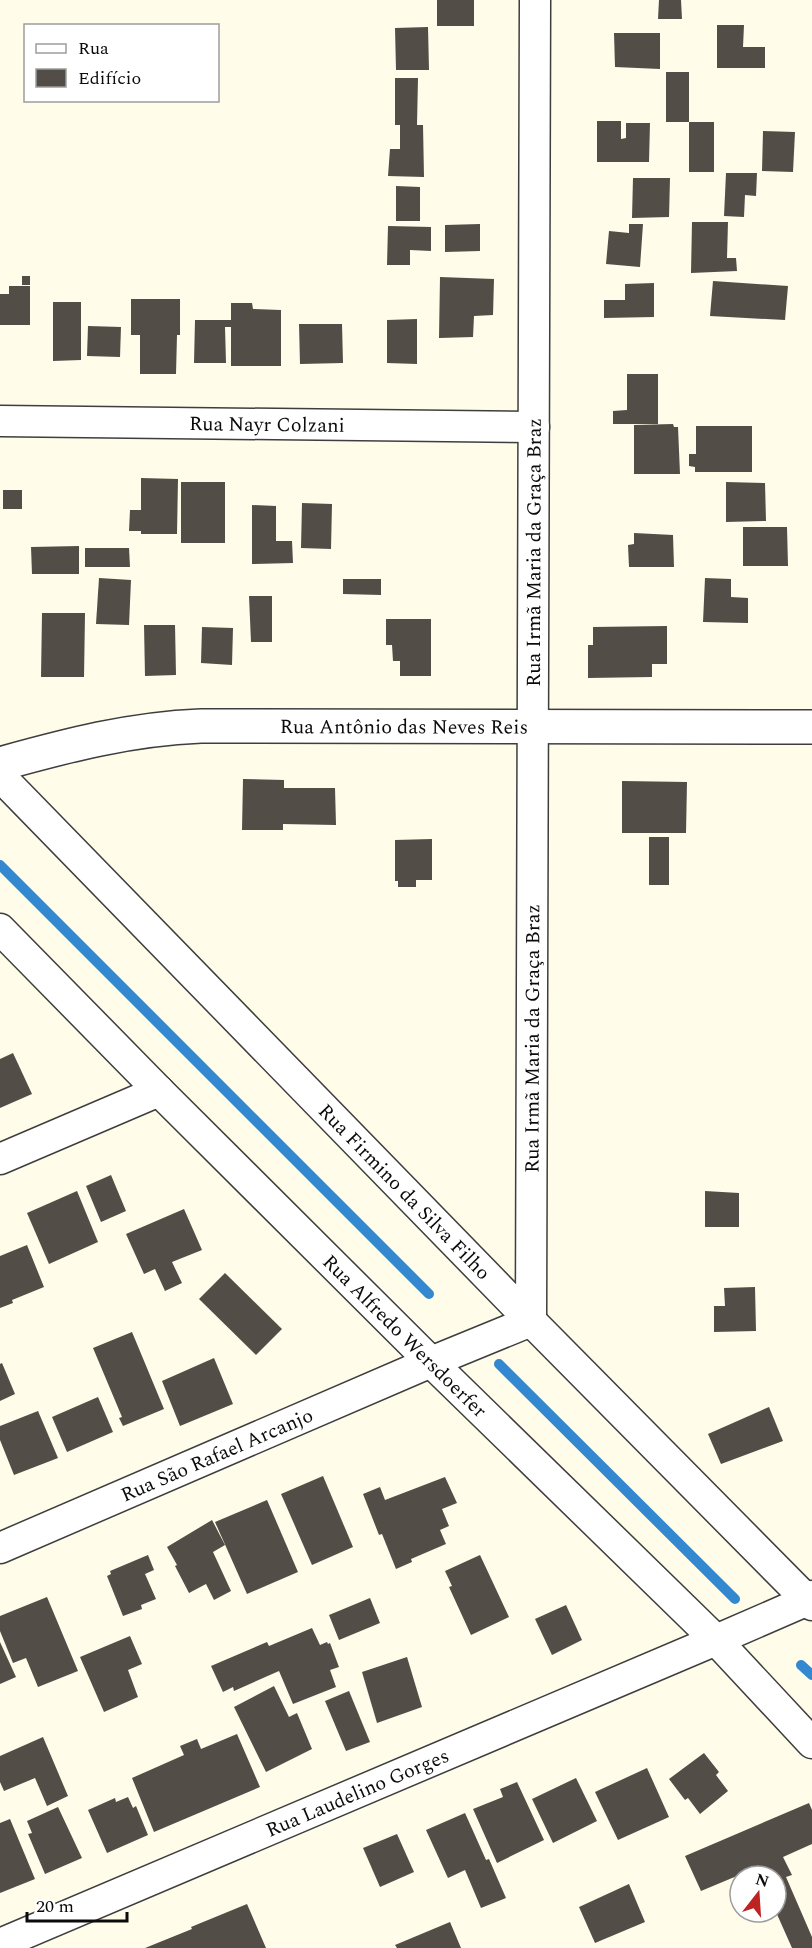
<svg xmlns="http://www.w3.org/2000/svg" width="812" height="1948" viewBox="0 0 812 1948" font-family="Spectral,serif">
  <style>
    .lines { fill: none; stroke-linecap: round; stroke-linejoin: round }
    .stream { stroke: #3388cf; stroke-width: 10 }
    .building { fill: #534d47 }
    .minor-casing { stroke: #3e3e3e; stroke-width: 33 }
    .tertiary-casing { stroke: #3e3e3e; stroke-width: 36 }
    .minor { stroke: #fff; stroke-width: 30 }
    .tertiary { stroke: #fff; stroke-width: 33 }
    .labels { text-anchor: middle; stroke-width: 6; stroke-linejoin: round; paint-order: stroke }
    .street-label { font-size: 20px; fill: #0b0b0b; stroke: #fff }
  </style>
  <rect width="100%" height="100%" fill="#fffce9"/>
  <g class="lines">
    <g class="stream">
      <path d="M0,865l429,429"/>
      <path d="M499,1364l236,235"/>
      <path d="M801,1665l11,10"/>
    </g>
  </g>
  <g class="building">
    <rect x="437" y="0" width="37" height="26"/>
    <path d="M659,0h22l1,19h-24z"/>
    <path d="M717,25h27l-1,22h22v21h-48z"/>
    <path d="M428,27l1,43h-33l-1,-42z"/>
    <path d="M614,33h46v36l-45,-2z"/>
    <rect x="666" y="72" width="23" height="50"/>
    <path d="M395,78h23l-1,47h6l1,52 -36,-1 2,-27h10v-24h-5z"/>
    <path d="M597,121h24v18l5,-1v-15h24l-1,39h-52z"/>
    <rect x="689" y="122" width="25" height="50"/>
    <path d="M763,131l32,1 -2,40 -31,-1z"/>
    <path d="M726,173h31l-1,23 -11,-1 -1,22 -20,-1z"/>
    <path d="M633,178h37l-1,39 -37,1z"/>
    <path d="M396,186l24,1v34h-24z"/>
    <path d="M692,222h36l-1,36h9l1,13 -46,2z"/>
    <path d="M480,224v27l-35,1v-27z"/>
    <path d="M629,224h14l-3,43 -34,-3 3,-33 20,2z"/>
    <path d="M388,226l43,1v24l-21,-1v15h-23z"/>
    <rect x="22" y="276" width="8" height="9"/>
    <path d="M440,277l54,2 -1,36 -19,1 -1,21 -34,1z"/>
    <path d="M713,281l75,5 -3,34 -75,-4z"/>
    <path d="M654,283v34l-50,1v-18h21v-16z"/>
    <path d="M9,286h21v39h-30v-31h9z"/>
    <path d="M131,299h49v36h-3l-1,39h-36v-39h-9z"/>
    <path d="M53,302h28v58l-28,1z"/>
    <path d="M231,303h21l1,6 28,1v56h-50v-39h-6l1,36h-32l1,-43h36z"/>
    <path d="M417,319v45l-30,-1v-43z"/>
    <path d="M299,324h43l1,39 -43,1z"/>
    <path d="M88,326l33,1 -1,30 -33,-1z"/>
    <path d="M627,374h31v50h-45v-13l14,-1z"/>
    <path d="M673,424l1,3h4l2,47h-46v-49z"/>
    <path d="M696,426h56v46h-57v-5l-6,-1v-12h7z"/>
    <path d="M141,478l37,1 -1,55h-36v-3h-12l1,-21h11z"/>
    <rect x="181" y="482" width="44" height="61"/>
    <path d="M726,482l39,1 1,38 -40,1z"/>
    <rect x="3" y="490" width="19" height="19"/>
    <path d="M302,503l30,1 -1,45 -30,-1z"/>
    <path d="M252,505l24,1v35h16l1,22 -41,1z"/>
    <path d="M743,527h44l1,39h-45z"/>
    <path d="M634,533l39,2 1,32h-45l-1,-22 6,-1z"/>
    <path d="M79,546v28h-47l-1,-27z"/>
    <path d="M85,548h44l1,19h-45z"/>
    <path d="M99,578l32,2 -2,45 -33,-1z"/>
    <path d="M705,578l26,1v18l17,1v25l-45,-1z"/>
    <path d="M343,579h38v16l-38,-1z"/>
    <path d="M249,596h23v46h-21z"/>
    <path d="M42,613h43l-1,64h-43z"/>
    <path d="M386,619h45v57h-31v-15h-7l-1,-16h-6z"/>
    <path d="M144,625h31l1,50 -31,1z"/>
    <path d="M667,626v38h-15v13l-64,1v-33h5v-18z"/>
    <path d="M202,627l31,1 -1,37 -31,-2z"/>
    <path d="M243,779l41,1v8h51l1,37 -53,-1v6h-41z"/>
    <path d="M622,781l65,1 -1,51h-64z"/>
    <rect x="649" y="837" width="20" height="48"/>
    <path d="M432,839v41h-16v7h-18v-6h-3v-41z"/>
    <path d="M13,1053l19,41 -32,14v-49z"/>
    <path d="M111,1175l15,36 -25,11 -15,-36z"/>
    <path d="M77,1191l21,51 -49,22 -22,-51z"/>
    <path d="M705,1191l34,2v34h-34z"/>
    <path d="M184,1209l18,41 -30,12 10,21 -17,8 -10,-22 -11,5 -18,-40z"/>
    <path d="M27,1245l17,42 -32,13 1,3 -13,5v-52z"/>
    <path d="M225,1273l57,56 -26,26 -57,-56z"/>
    <path d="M755,1287l1,44 -42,1v-26h11l-1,-18z"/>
    <path d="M132,1332l32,77 -41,17 -4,-8 3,-1 -29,-69z"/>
    <path d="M214,1358l19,46 -53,22 -18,-45z"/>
    <path d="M2,1363l13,31 -15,7v-37z"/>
    <path d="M98,1397l15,35 -46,20 -15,-35z"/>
    <path d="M769,1407l14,34 -62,23 -13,-30z"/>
    <path d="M38,1411l20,47 -44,17 -14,-35v-14z"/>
    <path d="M323,1476l30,71 -41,18 -31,-71z"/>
    <path d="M445,1477l12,26 -15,6 7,17 -9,4 6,14 -35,15 1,3 -16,7 -14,-35 -3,1 -16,-41 17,-7 5,13z"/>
    <path d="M267,1500l31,72 -51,22 -32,-72z"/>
    <path d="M212,1520l13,25 -12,7 18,39 -17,9 -8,-16 -17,9 -14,-27 2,-1 -10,-18z"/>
    <path d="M148,1555l6,15 -9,4 11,25 -15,6 1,4 -19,7 -16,-40 4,-2 -1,-3z"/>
    <path d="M480,1555l29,62 -38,18 -22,-48 3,-1 -7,-15z"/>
    <path d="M47,1597l31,74 -40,16 -12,-29 -13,5 -13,-32v-15z"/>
    <path d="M370,1598l10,25 -41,17 -10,-25z"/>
    <path d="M566,1605l16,35 -30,15 -17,-36z"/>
    <path d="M312,1628l8,17 7,-3 1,2 2,-1 9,24 -9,3 6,17 -43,17 -14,-33 -45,20 -1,-4 -10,5 -12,-26 56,-24 2,4z"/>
    <path d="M130,1636l12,28 -14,6 10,27 -34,15 -24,-55z"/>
    <path d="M0,1642l16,35 -16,7z"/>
    <path d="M407,1657l15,50 -45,16 -15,-51z"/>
    <path d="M274,1686l15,31 8,-4 15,36 -46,23 -32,-65z"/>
    <path d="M349,1691l21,51 -24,9 -21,-50z"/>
    <path d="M237,1734l23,53 -106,45 -22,-54 52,-23 -4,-9 17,-7 4,10z"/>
    <path d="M43,1737l25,59 -21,10 -12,-28 -31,13 -4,-9v-26z"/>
    <path d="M704,1753l15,19 -3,3 12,16 -28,23 -12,-16 -3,2 -16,-21z"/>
    <path d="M647,1768l22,49 -51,23 -23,-48z"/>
    <path d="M576,1778l21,43 -44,22 -21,-44z"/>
    <path d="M517,1782l27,58 -47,23 -24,-54 30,-12 -3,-8z"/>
    <path d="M128,1797l5,11 3,-2 12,29 -41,18 -19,-43 27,-12 1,4z"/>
    <path d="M809,1803l3,7v34l-29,13 9,18 -6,2 26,60v11h-20l-16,-36v-36h-16l-4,-8 -55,23 -16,-35z"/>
    <path d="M58,1807l24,51 -37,16 -17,-40 4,-1 -5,-12z"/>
    <path d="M465,1813l21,47 3,-1 17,39 -25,10 -16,-38 -17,8 -22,-48z"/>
    <path d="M10,1819l25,60 -35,14v-70z"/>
    <path d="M397,1834l17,38 -34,15 -17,-39z"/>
    <path d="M629,1884l16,38 -50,21 -16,-36z"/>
    <path d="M247,1904l19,44h-121l47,-19 -1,-2z"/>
    <path d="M450,1922l11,26h-64l-2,-3z"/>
  </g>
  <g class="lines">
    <g class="minor-casing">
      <g id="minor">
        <path id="s1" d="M0,421l534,6"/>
        <path id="s2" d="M0,776l531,545 281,284"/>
        <path id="s3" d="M0,929l159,162 272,271 285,278 96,103"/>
        <path d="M0,1159l159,-68"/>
        <path id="s4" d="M0,1548l431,-186 100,-41 4,-1321"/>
        <path id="s5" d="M0,1944l716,-304 92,-40 4,-4"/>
      </g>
    </g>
    <g class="tertiary-casing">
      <g id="tertiary">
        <path id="s6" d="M0,764c69,-19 129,-35 201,-38l611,1"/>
      </g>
    </g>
    <use href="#minor" class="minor"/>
    <use href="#tertiary" class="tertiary"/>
  </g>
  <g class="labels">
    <g class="street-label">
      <text dy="7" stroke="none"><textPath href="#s1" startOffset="267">Rua Nayr Colzani</textPath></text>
      <text dy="7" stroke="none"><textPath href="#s4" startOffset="1346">Rua Irmã Maria da Graça Braz</textPath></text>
      <text dy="7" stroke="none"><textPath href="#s6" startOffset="408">Rua Antônio das Neves Reis</textPath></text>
      <text dy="7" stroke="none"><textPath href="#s4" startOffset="860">Rua Irmã Maria da Graça Braz</textPath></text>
      <text dy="7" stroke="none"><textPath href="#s2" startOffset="580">Rua Firmino da Silva Filho</textPath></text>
      <text dy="7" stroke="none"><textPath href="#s3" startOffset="574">Rua Alfredo Wersdoerfer</textPath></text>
      <text dy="7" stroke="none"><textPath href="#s4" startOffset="236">Rua São Rafael Arcanjo</textPath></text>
      <text dy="7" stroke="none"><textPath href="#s5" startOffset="388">Rua Laudelino Gorges</textPath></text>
    </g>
  </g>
  <rect x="24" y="24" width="195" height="78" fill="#ffffff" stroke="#9d9d9d" stroke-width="1.5"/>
  <rect x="36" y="44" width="30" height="9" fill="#ffffff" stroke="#9d9d9d" stroke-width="1.5"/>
  <text x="78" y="54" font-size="18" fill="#0b0b0b">Rua</text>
  <rect x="36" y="69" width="30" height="18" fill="#534d47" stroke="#9d9d9d" stroke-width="1.5"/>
  <text x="78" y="84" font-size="18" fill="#0b0b0b">Edifício</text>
  <g transform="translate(758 1894) rotate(17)"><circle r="28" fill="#ffffff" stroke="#9d9d9d" stroke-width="1.5"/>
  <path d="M0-4.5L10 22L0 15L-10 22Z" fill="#bc2322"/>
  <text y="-9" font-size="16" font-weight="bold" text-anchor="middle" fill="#0b0b0b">N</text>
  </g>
  <path d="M27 1912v9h100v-9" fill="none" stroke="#0b0b0b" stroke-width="3"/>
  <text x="36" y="1912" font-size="18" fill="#0b0b0b" stroke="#ffffff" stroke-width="4.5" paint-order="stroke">20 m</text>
</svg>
